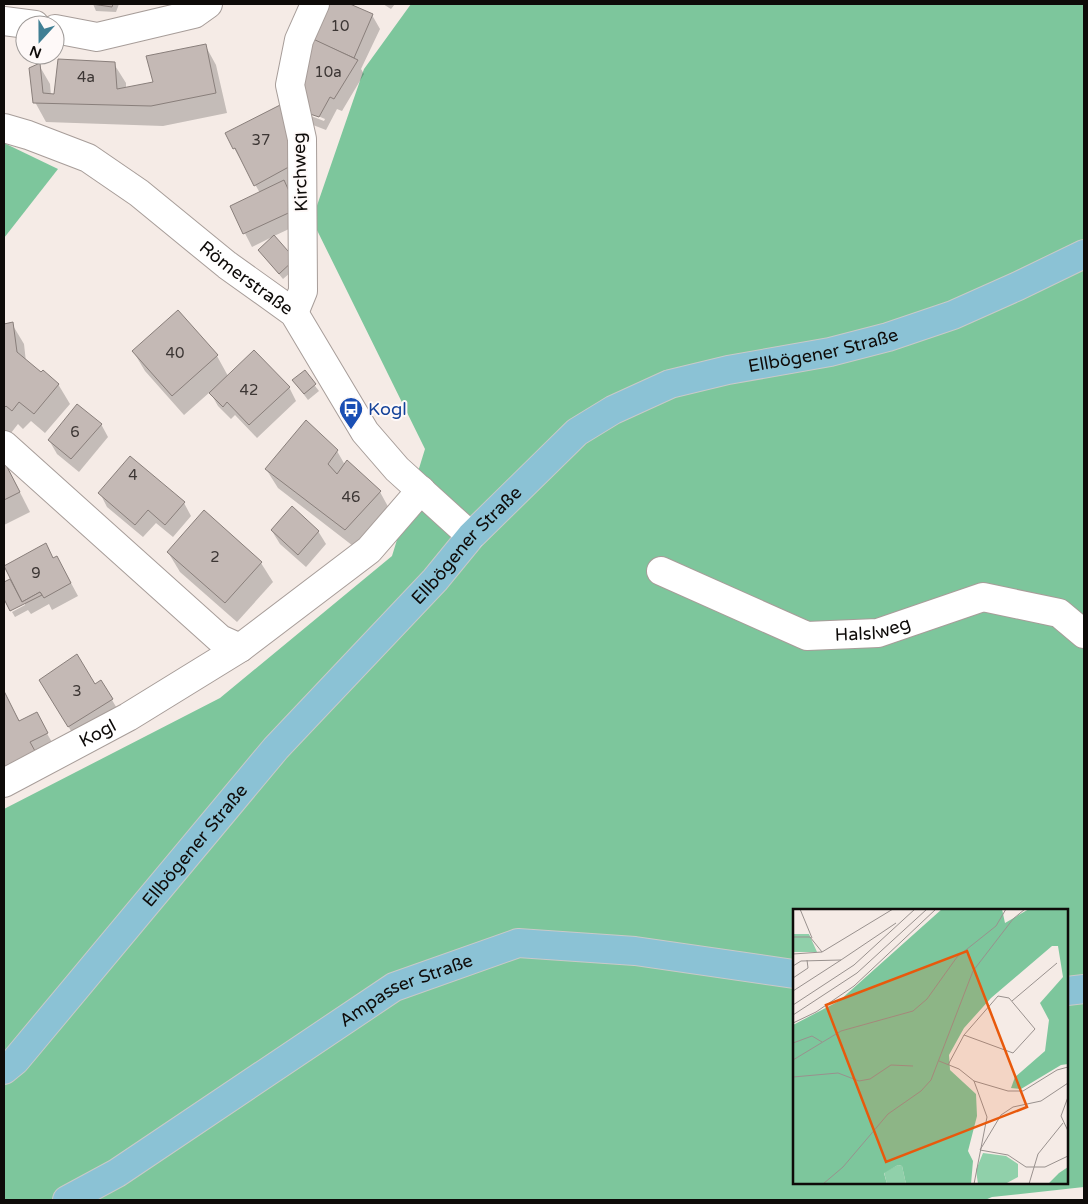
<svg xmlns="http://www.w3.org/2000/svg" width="1088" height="1204" viewBox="0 0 1088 1204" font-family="'Varela Round',sans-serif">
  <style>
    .forest { fill: #7dc69c; fill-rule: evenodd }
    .shadow { fill: #0003; fill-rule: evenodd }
    .building { fill: #c4b9b5; stroke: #897f7b }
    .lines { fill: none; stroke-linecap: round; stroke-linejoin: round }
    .minor-casing { stroke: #a79d99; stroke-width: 30 }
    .major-casing { stroke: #cac9c9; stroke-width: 30 }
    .minor { stroke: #fff; stroke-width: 28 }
    .major { stroke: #8bc2d5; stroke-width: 28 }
    .labels { text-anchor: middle; stroke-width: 4; stroke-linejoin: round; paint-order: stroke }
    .number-label { font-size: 15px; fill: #3c3634 }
    .street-label { font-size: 18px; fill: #0e0b09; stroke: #fef9f8 }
    .transit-label { font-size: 18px; fill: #164399; stroke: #fef9f8; text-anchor: start }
    .inset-road { fill: none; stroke: #99918e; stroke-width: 1 }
    .view { fill: #e8590c; fill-opacity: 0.15; stroke: #e8590c; stroke-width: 2.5 }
    .inset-edge { fill: none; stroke: #0e0b09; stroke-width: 2.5 }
  </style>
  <rect width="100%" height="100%" fill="#f5ebe6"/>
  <g class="forest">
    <path d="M411,4h673v1183l-92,10 -7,3h-981v-391l216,-111 172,-142 33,-107 -113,-229 52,-151zM794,910h273v273h-273z"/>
    <path d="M4,143l54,26 -54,69z"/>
  </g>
  <g class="shadow">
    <path d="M93,4h26l-3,8 -20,-1z"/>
    <path d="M324,4h23l25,11 8,14 -19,40 3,5 -22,37 -5,-2 -11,21 -13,-5 -8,-14zM311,113l14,6 -1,2 -13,-5z"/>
    <path d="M383,4h12l-4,5z"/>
    <path d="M205,45l11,20 11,48 -64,13 -117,-4 -11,-20 4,-37 11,19 1,11 63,-31 12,19v5l28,-5z"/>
    <path d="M285,104l19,118 -30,14 24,30 -15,13 -24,-29 15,-14 -22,11 -21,-41 29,-13 -26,-45z"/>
    <path d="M12,324l12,20 2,18 32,22 12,20 -25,29 -14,-12 -8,8 -5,-5 -11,14 -3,-3v-110z"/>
    <path d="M133,351l84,5 11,20 61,11 7,14 -39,37 -22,-23 -4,4 -13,-13 -8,-14 -26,23 -39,-44z"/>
    <path d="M304,372l15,19 -11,9 -15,-20z"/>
    <path d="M307,421l30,30 8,14 35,27 11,20 -34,37 -79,-61 -12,-19z"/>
    <path d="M101,424l7,13 -29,35 -22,-18 -8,-14z"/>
    <path d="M4,461l26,51 -26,13z"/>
    <path d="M100,493l84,10 7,13 -18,21 -17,-14 -13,14 -36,-30z"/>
    <path d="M204,512l57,51 12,19 -36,40 -57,-50 -12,-20z"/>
    <path d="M272,531h46l8,13 -20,23 -26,-23z"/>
    <path d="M53,559l11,11 14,26 -26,14 -3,-6 -18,10 -3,-4 -13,7 -3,-5 13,-7v-2l-14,7 -7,-13v-14z"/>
    <path d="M101,681l18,31 -43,27 -28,-46 47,-8z"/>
    <path d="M4,693l16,29 16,-8 22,39 -42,33 -12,-22z"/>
  </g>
  <g class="building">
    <path d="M92,4h21l-1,3z"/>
    <path d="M323,4h27l23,10 -19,44 -47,-21z"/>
    <path d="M311,38l47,22 -24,39 -4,-2 -11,20 -15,-5v-29z"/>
    <path d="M206,44l10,49 -65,13 -118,-3 -4,-35 11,-5 3,30 11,1 4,-35 57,3 2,27 36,-7 -7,-26z"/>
    <path d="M286,102l10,61 -42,23 -19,-38 -2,1 -8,-16z"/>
    <path d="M284,180l13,29 -54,25 -13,-28z"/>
    <path d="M274,235l21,24 -16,15 -21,-24z"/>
    <path d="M178,310l40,45 -46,41 -40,-45z"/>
    <path d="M13,322l4,30 24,20 2,-2 16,14 -25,30 -15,-12 -7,9 -6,-5 -2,2v-84z"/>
    <path d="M254,350l36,37 -41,38 -22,-23 -4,5 -14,-14z"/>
    <path d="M305,370l11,14 -12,10 -12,-14z"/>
    <path d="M77,404l25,20 -31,35 -23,-19z"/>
    <path d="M306,420l32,30 -10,14 9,10 10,-14 34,31 -36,39 -80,-61z"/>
    <path d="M130,456l55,46 -20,23 -17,-15 -13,15 -37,-32z"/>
    <path d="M4,461l16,31 -16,8z"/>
    <path d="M292,506l27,25 -21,24 -27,-25z"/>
    <path d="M204,510l58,52 -37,41 -58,-51z"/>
    <path d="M46,543l7,15 4,-2 14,27 -27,15 -4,-6 -18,10 -18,-36z"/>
    <path d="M10,579l12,23 18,-10 2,3 -32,16 -6,-12v-17z"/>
    <path d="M77,654l18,30 6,-4 12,19 -45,28 -29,-47z"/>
    <path d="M4,691l15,30 18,-9 11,21 -18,9 5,9 -31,16z"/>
  </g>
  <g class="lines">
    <g class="minor-casing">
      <g id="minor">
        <path d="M4,21l31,4"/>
        <path d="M55,29l42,8 97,-23 14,-10"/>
        <path id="s1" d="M4,128l24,7 60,23 51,35 88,72 67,48 71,119 32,37 74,67"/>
        <path d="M294,313l9,-22 -1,-152 -12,-54 9,-45 16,-36"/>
        <path d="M4,445l216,194 20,9"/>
        <path id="s2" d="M661,571l146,65 71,-3 105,-36 76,16 25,21"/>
        <path id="s3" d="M4,783l124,-66 112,-69 129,-98 52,-60"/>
      </g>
    </g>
    <g class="major-casing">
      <g id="major">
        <path d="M1067,991l17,-2"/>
        <path id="s4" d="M4,1070l11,-9 261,-313 159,-168 36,-44 106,-104 36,-22 57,-26 58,-14 102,-18 58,-15 65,-22 65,-29 66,-32"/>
        <path id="s5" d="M67,1200l50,-27 277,-186 124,-44 117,8 159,23"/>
      </g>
    </g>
    <use href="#minor" class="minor"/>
    <use href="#major" class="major"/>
  </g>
  <defs>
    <g id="bus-pin" transform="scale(1.25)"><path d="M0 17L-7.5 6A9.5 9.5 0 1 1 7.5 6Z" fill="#1a4fb4" stroke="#fef9f8"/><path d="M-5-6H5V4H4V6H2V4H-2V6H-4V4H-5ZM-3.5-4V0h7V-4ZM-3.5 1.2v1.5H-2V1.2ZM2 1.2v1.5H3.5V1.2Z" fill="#fff"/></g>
  </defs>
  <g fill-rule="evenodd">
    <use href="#bus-pin" x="351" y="409"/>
  </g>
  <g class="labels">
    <g class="number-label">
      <text x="340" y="31">10</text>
      <text x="328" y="77">10a</text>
      <text x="86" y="82">4a</text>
      <text x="261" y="145">37</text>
      <text x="175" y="358">40</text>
      <text x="249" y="395">42</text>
      <text x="75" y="437">6</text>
      <text x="133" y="480">4</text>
      <text x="351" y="502">46</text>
      <text x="215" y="562">2</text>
      <text x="36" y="578">9</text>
      <text x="77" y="696">3</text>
    </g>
    <g class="street-label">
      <text transform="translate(300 172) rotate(-92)" y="6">Kirchweg</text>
      <text dy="6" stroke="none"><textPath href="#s1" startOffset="288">Römerstraße</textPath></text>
      <text dy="6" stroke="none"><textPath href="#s4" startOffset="1120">Ellbögener Straße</textPath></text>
      <text dy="6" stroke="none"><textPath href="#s4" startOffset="700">Ellbögener Straße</textPath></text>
      <text dy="6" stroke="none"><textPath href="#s2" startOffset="226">Halslweg</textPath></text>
      <text dy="6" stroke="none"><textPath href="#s3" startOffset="106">Kogl</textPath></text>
      <text dy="6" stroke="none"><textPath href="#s4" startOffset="295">Ellbögener Straße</textPath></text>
      <text dy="6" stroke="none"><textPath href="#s5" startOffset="400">Ampasser Straße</textPath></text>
    </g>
    <g class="transit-label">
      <text x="368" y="415">Kogl</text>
    </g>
  </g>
  <g transform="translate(793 909)">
    <rect width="275" height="275" fill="#f5ebe6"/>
    <path d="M0,25h16l8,18h-24zM190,244l23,3 12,8v13l-13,7h-27l-2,-14zM105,256l4,1 4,18h-19l-3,-12z" fill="#90d0aa"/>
    <path d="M149,0h60l3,14 24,-14h39v155l-7,1 -40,24 -10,-1 4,-11 30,-26 4,-31 -9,-17 23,-26 -5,-31h-6l-61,52 -27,30 -15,27 1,15 26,24 1,22 -9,35 5,10 -2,23h-65l-4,-18 -4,-1 -14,8 3,11h-94v-159l46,-24zM275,258v17h-20l11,-11z" fill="#7dc69c"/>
    <path class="inset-road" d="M7,0l12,29M0,28h17l12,15M0,45l29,-2 71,-43M48,51l55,-37M0,57l8,-5 40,-1M0,69l15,-10 -1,-8M0,82l48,-31M219,92l45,-38M0,96l61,-40 61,-56M0,106l64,-42 70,-64M0,114l23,-11 38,-26 82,-77M0,134l19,-7 10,6M0,151l48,-29 72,-20 14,-12 30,-42 39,-31 10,-17M146,152l20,8 15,12 34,10h15l34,-21 11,-3M155,156l16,-30 34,-39 11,2 26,31 -22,24 -49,-18M0,168l45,-4 21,8 11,-2 21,-14 22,1M181,172l13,36 -13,67M275,188l-7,19 7,15M187,241l21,-35 12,-8 28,-6 27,-18M187,241l28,5 18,12h19l23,-11M30,275l20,-17 45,-53 33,-23 10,-11 42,-109 40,-52 12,-10M236,275l9,-30 25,-31"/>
    <path class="view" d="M174,42l60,156 -141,55 -60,-157z"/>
    <rect width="275" height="275" class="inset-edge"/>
  </g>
  <rect width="1088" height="1204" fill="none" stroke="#0e0b09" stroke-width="10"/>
  <g transform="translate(40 40) rotate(201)"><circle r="24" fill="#fef9f8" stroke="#9e9a98"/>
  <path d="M0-4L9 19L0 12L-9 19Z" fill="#407f94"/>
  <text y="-8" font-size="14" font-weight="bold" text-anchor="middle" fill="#0e0b09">N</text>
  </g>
</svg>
